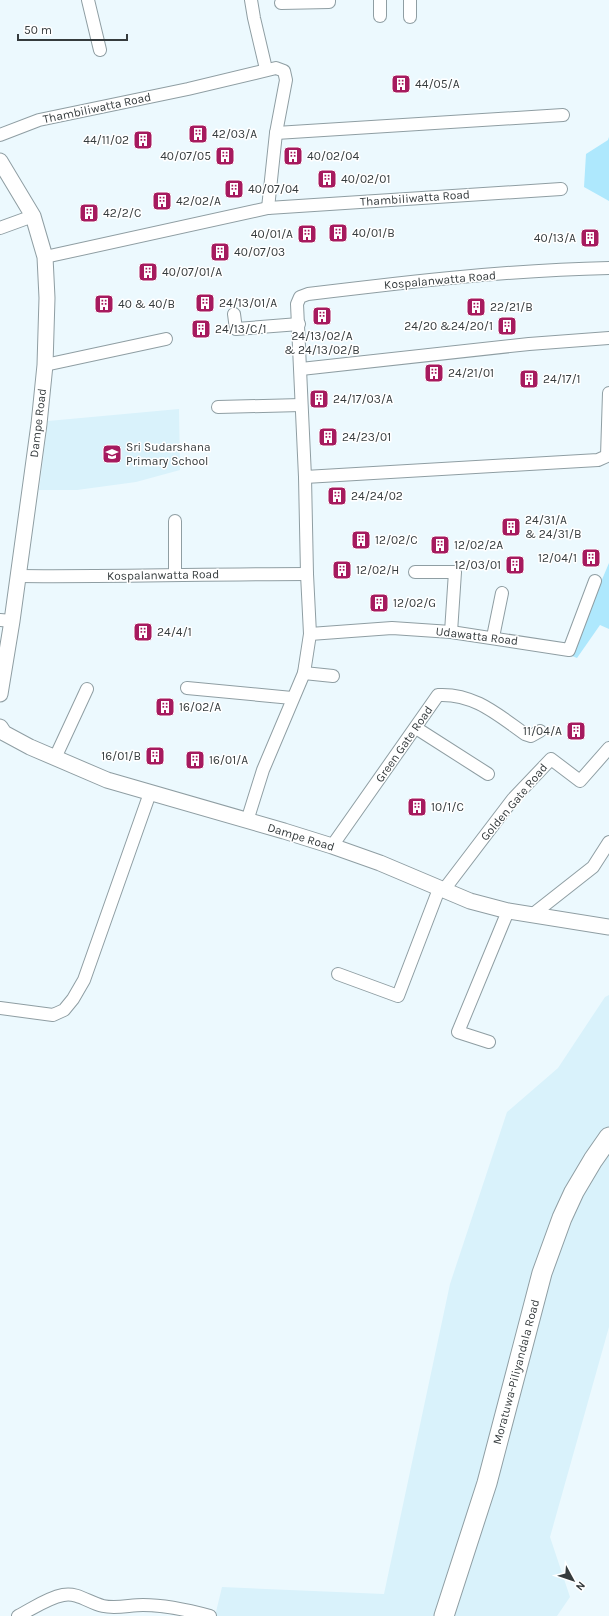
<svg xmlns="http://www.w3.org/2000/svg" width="609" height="1616" viewBox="0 0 609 1616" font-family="Karla,sans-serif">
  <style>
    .built { fill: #d9f2fb }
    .green { fill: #aee8fd }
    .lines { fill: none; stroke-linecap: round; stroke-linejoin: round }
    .minor-casing { stroke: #8f9ea3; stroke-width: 14 }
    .tertiary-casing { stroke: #8f9ea3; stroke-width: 17 }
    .primary-casing { stroke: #8f9ea3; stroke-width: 21 }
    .minor { stroke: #fff; stroke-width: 12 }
    .tertiary { stroke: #fff; stroke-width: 15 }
    .primary { stroke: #fff; stroke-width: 19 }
    .labels { text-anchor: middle; stroke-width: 3; stroke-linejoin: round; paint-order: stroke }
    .poi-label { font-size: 12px; fill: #353b3d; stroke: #fff; text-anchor: start }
    .street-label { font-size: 12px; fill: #353b3d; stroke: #fff }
  </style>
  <rect width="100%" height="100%" fill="#ecf9fe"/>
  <g class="built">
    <path d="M179,409l1,61 -44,12 -59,8h-38l9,-69z"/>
    <path d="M609,995v332l-59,210 20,60 -13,19h-342l7,-29 162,7 66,-310 57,-172 51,-44 47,-71z"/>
  </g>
  <g class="green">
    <path d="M609,137v64l-25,-14 2,-33 22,-14z"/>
    <path d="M609,563v66l-9,-4 -23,33 -5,-2 15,-41z"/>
  </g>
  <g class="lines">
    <g class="minor-casing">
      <g id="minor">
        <path d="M88,0l12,50"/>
        <path d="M251,0l3,18 12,51"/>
        <path d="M281,3l48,-1v-2"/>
        <path d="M380,16v-16"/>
        <path d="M410,17v-17"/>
        <path d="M276,133l287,-18"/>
        <path d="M0,135l39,-15 149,-31 88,-21 8,3 2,9 -10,53 -8,75"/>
        <path d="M0,228l33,-12"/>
        <path d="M45,257l223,-49 293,-19"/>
        <path d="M234,314l2,15 63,-5"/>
        <path d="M45,365l121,-26"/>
        <path d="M301,369l228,-25 80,-6"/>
        <path d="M218,407l83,-2"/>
        <path d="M305,477l293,-17 9,-4 2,-63"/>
        <path d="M415,572h40l-4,60"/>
        <path d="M175,574v-53"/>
        <path d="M18,576c96,1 193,-2 289,-2"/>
        <path d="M0,620l12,1"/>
        <path d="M310,634l82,-6 59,4 118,18 26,-69"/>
        <path d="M493,637l9,-44"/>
        <path d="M304,673l29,3"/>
        <path d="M187,688l105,10"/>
        <path d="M416,728l72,46"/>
        <path d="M55,758l32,-69"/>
        <path d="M247,821l16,-51 41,-97 6,-39 -3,-60 -2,-97 -8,-173 3,-7 8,-3c100,-12 200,-24 301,-26"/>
        <path d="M332,846l106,-151c36,-2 60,20 87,39l6,2 9,-5"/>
        <path d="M443,891l70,-92 38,-40 29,22 29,-33"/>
        <path d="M532,915l61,-48 16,-25"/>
        <path d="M338,974l60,22 41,-107"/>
        <path d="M0,1008l53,7 11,-5 9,-11 11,-19 66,-187"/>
        <path d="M489,1042l-31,-10 50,-121"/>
        <path d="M18,1616c14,-7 29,-18 45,-21 15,-3 26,8 40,11 13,3 27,-1 40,-1 23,0 45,5 67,11"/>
      </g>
    </g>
    <g class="tertiary-casing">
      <g id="tertiary">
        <path d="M0,161l33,55 12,41 2,41 -2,67 -6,59 -27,197 -12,73"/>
        <path d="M0,727l4,6 26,14 77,33 177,51 48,15 48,17 90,38 38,10 101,16"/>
      </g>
    </g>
    <g class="primary-casing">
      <path id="primary" d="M444,1616l43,-133 55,-210 20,-55 12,-26 19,-32 16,-23"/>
    </g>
    <use href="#minor" class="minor"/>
    <use href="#tertiary" class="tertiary"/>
    <use href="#primary" class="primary"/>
  </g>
  <defs>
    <g id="building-square" transform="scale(1)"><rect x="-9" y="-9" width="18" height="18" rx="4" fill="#a61a5e" stroke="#fff"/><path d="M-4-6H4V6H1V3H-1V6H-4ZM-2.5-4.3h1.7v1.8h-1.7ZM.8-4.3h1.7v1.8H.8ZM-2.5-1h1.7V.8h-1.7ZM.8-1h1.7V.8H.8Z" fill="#fff"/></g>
    <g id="school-square" transform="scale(1)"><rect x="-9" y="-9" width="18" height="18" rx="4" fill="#a61a5e" stroke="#fff"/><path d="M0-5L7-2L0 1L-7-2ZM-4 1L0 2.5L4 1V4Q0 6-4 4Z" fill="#fff"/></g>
  </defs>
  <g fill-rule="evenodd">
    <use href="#building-square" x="401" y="84"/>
    <use href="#building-square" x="198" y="134"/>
    <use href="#building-square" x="143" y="140"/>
    <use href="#building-square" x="225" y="156"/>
    <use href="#building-square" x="293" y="156"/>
    <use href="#building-square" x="327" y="179"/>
    <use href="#building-square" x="234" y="189"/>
    <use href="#building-square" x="162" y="201"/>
    <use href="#building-square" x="89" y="213"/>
    <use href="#building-square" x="338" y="233"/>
    <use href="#building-square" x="307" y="234"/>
    <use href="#building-square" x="590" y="238"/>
    <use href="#building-square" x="220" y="252"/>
    <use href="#building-square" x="148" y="272"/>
    <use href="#building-square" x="205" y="303"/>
    <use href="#building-square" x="104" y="304"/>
    <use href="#building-square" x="476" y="307"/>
    <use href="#building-square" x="322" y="316"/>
    <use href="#building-square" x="507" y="326"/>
    <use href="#building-square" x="201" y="329"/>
    <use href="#building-square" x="434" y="373"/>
    <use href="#building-square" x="529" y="379"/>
    <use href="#building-square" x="319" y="399"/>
    <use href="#building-square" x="328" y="437"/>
    <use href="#school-square" x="112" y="454"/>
    <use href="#building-square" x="337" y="496"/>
    <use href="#building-square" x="511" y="527"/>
    <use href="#building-square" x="361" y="540"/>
    <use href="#building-square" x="440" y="545"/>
    <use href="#building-square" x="591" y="558"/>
    <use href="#building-square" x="515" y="565"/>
    <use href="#building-square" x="342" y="570"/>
    <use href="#building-square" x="379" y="603"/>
    <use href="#building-square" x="143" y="632"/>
    <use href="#building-square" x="165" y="707"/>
    <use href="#building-square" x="576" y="731"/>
    <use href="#building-square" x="155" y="756"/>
    <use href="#building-square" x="195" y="760"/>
    <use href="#building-square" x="417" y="807"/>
  </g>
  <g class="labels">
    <g class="poi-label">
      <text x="415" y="88">44/05/A</text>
      <text x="212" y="138">42/03/A</text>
      <text x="129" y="144" text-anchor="end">44/11/02</text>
      <text x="211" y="160" text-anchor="end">40/07/05</text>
      <text x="307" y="160">40/02/04</text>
      <text x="341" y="183">40/02/01</text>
      <text x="248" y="193">40/07/04</text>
      <text x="176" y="205">42/02/A</text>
      <text x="103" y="217">42/2/C</text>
      <text x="352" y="237">40/01/B</text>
      <text x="293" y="238" text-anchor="end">40/01/A</text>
      <text x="576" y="242" text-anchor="end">40/13/A</text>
      <text x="234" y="256">40/07/03</text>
      <text x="162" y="276">40/07/01/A</text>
      <text x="219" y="307">24/13/01/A</text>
      <text x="118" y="308">40 &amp; 40/B</text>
      <text x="490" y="311">22/21/B</text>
      <text x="493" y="330" text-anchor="end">24/20 &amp;24/20/1</text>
      <text x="215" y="333">24/13/C/1</text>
      <text x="322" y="340" text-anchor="middle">24/13/02/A<tspan x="322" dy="14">&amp; 24/13/02/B</tspan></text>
      <text x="448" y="377">24/21/01</text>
      <text x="543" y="383">24/17/1</text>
      <text x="333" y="403">24/17/03/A</text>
      <text x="342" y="441">24/23/01</text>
      <text x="126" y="451">Sri Sudarshana<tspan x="126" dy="14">Primary School</tspan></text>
      <text x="351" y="500">24/24/02</text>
      <text x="525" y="524">24/31/A<tspan x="525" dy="14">&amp; 24/31/B</tspan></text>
      <text x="375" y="544">12/02/C</text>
      <text x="454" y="549">12/02/2A</text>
      <text x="577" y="562" text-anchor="end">12/04/1</text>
      <text x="501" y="569" text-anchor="end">12/03/01</text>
      <text x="356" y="574">12/02/H</text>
      <text x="393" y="607">12/02/G</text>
      <text x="157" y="636">24/4/1</text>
      <text x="179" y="711">16/02/A</text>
      <text x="562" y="735" text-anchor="end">11/04/A</text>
      <text x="141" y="760" text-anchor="end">16/01/B</text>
      <text x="209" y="764">16/01/A</text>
      <text x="431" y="811">10/1/C</text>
    </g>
    <g class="street-label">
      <text transform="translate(97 108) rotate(-12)" y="4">Thambiliwatta Road</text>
      <text transform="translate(415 198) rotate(-4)" y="4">Thambiliwatta Road</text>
      <text transform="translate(440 280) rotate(-5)" y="4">Kospalanwatta Road</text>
      <text transform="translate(38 423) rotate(-83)" y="4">Dampe Road</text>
      <text transform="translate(163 575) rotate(-1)" y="4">Kospalanwatta Road</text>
      <text transform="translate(477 636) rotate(7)" y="4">Udawatta Road</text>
      <text transform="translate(404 744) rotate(-55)" y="4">Green Gate Road</text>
      <text transform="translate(514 802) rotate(-50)" y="4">Golden Gate Road</text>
      <text transform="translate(301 837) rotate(17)" y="4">Dampe Road</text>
      <text transform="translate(516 1372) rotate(-75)" y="4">Moratuwa-Piliyandala Road</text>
    </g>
  </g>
  <g transform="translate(573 1580) rotate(130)" stroke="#ffffff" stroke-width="3" paint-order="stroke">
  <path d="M0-3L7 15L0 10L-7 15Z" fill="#353b3d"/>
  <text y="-6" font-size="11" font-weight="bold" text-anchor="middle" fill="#353b3d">N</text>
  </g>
  <path d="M18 34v6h109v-6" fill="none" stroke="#353b3d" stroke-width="2"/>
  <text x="24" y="34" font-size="12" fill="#353b3d" stroke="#ffffff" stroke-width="3" paint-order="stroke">50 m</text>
</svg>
